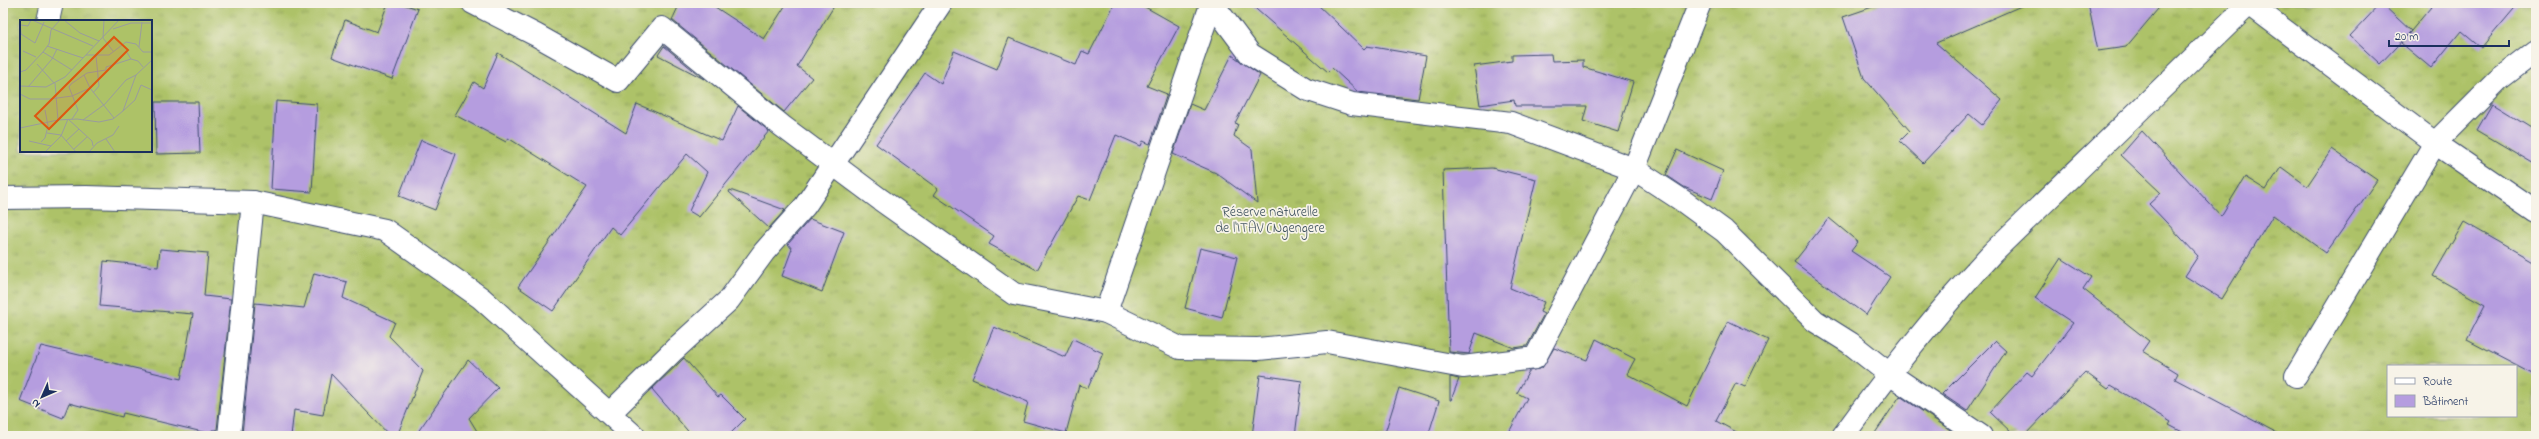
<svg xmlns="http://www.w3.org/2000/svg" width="2539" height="439" viewBox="0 0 2539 439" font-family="'Indie Flower',sans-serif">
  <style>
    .grass { fill: url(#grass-tufts); stroke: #647862; fill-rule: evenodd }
    .building { fill: #b59ddf }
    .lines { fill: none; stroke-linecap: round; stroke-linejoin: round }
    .minor-casing { stroke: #3b4a6e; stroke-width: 24 }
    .minor { stroke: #fff; stroke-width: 22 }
    .labels { text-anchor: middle; stroke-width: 3.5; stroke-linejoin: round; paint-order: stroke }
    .park-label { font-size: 14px; fill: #405460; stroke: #f7f3e8 }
    .inset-road { fill: none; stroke: #9a9c9e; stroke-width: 1 }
    .view { fill: #de5710; fill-opacity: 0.15; stroke: #de5710; stroke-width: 2 }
    .inset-edge { fill: none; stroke: #1b2f5e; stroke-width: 2 }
  </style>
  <defs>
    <pattern id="grass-tufts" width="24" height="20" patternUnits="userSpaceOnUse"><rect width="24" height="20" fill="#adc267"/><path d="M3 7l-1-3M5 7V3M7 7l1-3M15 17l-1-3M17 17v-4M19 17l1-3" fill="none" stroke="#8c9e58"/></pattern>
  </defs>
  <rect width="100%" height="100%" fill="#f7f3e8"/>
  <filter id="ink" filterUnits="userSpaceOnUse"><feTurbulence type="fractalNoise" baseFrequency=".025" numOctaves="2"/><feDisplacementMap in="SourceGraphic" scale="8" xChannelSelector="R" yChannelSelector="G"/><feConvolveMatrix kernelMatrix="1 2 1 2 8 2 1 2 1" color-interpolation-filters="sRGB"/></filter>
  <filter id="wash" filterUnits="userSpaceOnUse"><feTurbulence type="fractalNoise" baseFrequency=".012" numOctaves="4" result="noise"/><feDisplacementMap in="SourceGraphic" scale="16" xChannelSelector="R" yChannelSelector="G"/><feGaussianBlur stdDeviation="0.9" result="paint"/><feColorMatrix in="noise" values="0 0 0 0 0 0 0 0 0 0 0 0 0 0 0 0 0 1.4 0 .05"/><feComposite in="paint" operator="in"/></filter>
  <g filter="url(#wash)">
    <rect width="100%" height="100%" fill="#eee5c9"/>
    <path class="grass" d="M3,3h2533v433h-2533zM21,21h130v130h-130zM2388,366h128v50h-128z"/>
    <g id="blocks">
      <g class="building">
        <path d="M388,3h12l18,6 -26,70 -60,-22 13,-37 32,12z"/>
        <path d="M680,3h29l55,36 23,-36h49l-39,63 15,12 -28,34 -112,-92z"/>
        <path d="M1115,3h23l41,23 -32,60 20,8 -17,50 -7,-3 -2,5 -25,-11 -26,65 -12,-4 -41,74 -48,-26 5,-8 -60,-41 4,-6 -62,-45 49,-71 16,11 13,-33 43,18 12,-31 67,27 6,-14 7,3z"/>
        <path d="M1249,3h67l48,46 3,-3 59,10 -8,43 -60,-7 -26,-24 -4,4z"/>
        <path d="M1884,3h144l-92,40 66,57 -20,25 -13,-11 -46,49 -23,-22 10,-10 -46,-53 -21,-61z"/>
        <path d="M2088,3h75l-37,44 -28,4z"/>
        <path d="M2381,3l30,28 -31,33 -30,-28z"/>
        <path d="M2426,3h93l-38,45 -20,-17 -30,37 -30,-25 30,-36z"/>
        <path d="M664,46l40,33 -46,-24z"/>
        <path d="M498,53l128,80 11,-29 85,37 16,-35 31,25 -70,86 -10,-6 18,-39 -20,-18 -67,81 -9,-8 -58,84 -35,-24 69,-100 -79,-49 -2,4 -51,-27 19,-33 9,6z"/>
        <path d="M1551,54l1,7 31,-1v7l50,15 -15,50 -35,-11 4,-15h-72l-1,-6 -34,5 -6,-39 38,-5v-6z"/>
        <path d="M1232,55l28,20 -25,48 3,1 -4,12 18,13 5,54 -41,-30 -43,-19 17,-50 14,6z"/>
        <path d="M276,101l41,3 -5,88 -41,-3z"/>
        <path d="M155,102h43l2,51 -44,1z"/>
        <path d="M2492,104l44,27v34l-59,-35z"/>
        <path d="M2142,131l79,85 24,-39 21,13 15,-23 26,19 25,-37 45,31 -51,73 -53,-38 -51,84 -37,-23 13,-20 -49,-52 12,-11 -40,-38z"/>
        <path d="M421,140l35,14 -21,56 -36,-14z"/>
        <path d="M1677,150l46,21 -11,28 -28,-12 -18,-12z"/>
        <path d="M1492,168l44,11 -26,109 34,14 -4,10 4,2 -17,32 -13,2 -38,-15 -7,21 -20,-2 -6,-182z"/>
        <path d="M730,190l55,20 -16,18 -40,-36z"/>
        <path d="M1829,218l29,24 -7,9 39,26 -24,38 -72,-53z"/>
        <path d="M810,219l34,13 -22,60 -40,-16 10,-27 -4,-5z"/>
        <path d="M2464,222l72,41v113l-69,-36 18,-35 -52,-29z"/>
        <path d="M1200,248l37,9 -15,61 -37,-10z"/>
        <path d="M160,249l48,4 -4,43 27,3 -14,131h-5l-1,4 -88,-21 -1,4 -53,-14 -6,15 -43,-17 21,-55 140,33 12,-65 -93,-8 4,-45 54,6z"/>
        <path d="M2061,258l30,19 -8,12 66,52 -7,10 36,22 -3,6 108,57h-93l-21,-11 2,-3 -60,-36 -3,3 -23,-17 -61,64h-9l-25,-24 37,-40 5,4 41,-53 -38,-25z"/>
        <path d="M314,273l33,9 -4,16 52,24 -6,14 34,35 -26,65h-7l-59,-62 -8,41 -29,-5 -3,26 -49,-2 13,-131 49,5z"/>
        <path d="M1728,321l40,19 -23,47 -9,-4 -20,38 28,15h-237l20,-38 -10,-5 12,-22 13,-3 12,-20 33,12 9,-21 39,20 -8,15 60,32z"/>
        <path d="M994,327l71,30 8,-18 30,14 -15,35 -9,-3 -13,48 -43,-12 5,-19 -56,-23z"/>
        <path d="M1995,341l11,10 -39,60 -25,-17z"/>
        <path d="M684,358l34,39 3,-2 24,24 -17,17h-36l-40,-47z"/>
        <path d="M468,360l30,28 -29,30 11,18h-65z"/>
        <path d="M1260,375l42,6 -7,55h-43z"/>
        <path d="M1450,377l9,2 -8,21h-1z"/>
        <path d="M1399,388l40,13 -11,35h-44z"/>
        <path d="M1900,396l59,40h-86z"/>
      </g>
    </g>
  </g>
  <g filter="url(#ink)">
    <use href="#blocks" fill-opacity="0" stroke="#3b4a6e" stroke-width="1"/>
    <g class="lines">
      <g class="minor-casing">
        <g id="minor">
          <path d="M473,3l63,32 82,46 44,-53 120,98 99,74 133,94 92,18 74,36 78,1 69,-7 136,25 72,-9 99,-189 66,-166"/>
          <path d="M1212,3l38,51 56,35 46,15 159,19 123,46 49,32 41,30 91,90 35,22 38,30 93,63"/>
          <path d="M2248,3l187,140 101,69"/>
          <path d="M48,21l4,-18"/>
          <path d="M3,198l83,-1 167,5 132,28 96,68 153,138"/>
          <path d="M1106,312l105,-307"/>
          <path d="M2296,376l139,-233 63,-63 38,-29"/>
          <path d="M610,413l64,-63 55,-50 35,-48 41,-46 136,-203"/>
          <path d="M229,436l24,-234"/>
          <path d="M1843,436c47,-65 96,-126 150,-184l256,-248"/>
        </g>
      </g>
      <use href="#minor" class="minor"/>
    </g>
  </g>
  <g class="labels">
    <g class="park-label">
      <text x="1270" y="216">Réserve naturelle<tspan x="1270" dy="16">de l'ITAV (Ngengere</tspan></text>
    </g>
  </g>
  <g transform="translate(20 20)">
    <rect width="132" height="132" fill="#eee5c9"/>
    <path d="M0,0h132v132h-132z" fill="#adc267"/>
    <path class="inset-road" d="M0,0l1,14 14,9 9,-21M12,0l61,26M44,0l16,13 19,8M84,0l-1,18 10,13M1,5l7,1 3,-6M93,9l18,-6h21M27,26l36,12M119,27l3,-25M3,31l13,6M106,31l5,8 7,2 5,6M23,32l29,18M66,35h23l17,-13 10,2 7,8h9M17,44l17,19M0,52l6,-2 17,-18 6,-8 2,-14 9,-10M64,55l6,13M35,63l3,37M0,66l26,1 19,-10 54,-57M8,67l24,-28 5,-10M73,73l6,-7 -3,-30M0,74l10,5h20l22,-3 18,-8 24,30M103,91l12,-11 6,-15 11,5M48,99l24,22 1,5M52,99l6,-9 -9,-23 2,-3 16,-11 19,-3v-3l25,-8M63,100l22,-16 21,-24 10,-5M0,108l38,-8 19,-1 22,3 14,-3 10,-8 13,-36 16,-15M27,113l14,2 15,17M86,119l9,13M9,121l22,5M46,121l13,-12M21,122l4,-4 3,-12 -3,-16M54,129l13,-12M25,132l16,-16 7,-17M69,132l8,-9 16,-8 6,-9"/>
    <path class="view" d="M94,17l14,13 -79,79 -14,-13z"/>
    <rect width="132" height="132" class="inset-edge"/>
  </g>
  <rect width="2539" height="439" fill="none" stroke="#f7f3e8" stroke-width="16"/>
  <rect x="2387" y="365" width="130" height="52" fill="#f7f3e8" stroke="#9fa5b1"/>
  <rect x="2395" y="378" width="20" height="6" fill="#ffffff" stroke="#9fa5b1"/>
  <text x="2423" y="385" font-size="12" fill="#1b2f5e">Route</text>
  <rect x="2395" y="395" width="20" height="12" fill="#b59ddf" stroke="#9fa5b1"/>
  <text x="2423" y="405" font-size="12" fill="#1b2f5e">Bâtiment</text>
  <g transform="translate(42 397) rotate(225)" stroke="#f7f3e8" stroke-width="3" paint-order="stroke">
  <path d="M0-3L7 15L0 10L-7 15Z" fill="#1b2f5e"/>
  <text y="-6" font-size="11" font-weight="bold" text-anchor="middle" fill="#1b2f5e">N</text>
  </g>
  <path d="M2389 40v6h120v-6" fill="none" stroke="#1b2f5e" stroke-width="2"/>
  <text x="2395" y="40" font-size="12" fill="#1b2f5e" stroke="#f7f3e8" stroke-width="3" paint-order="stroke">20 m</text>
</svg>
